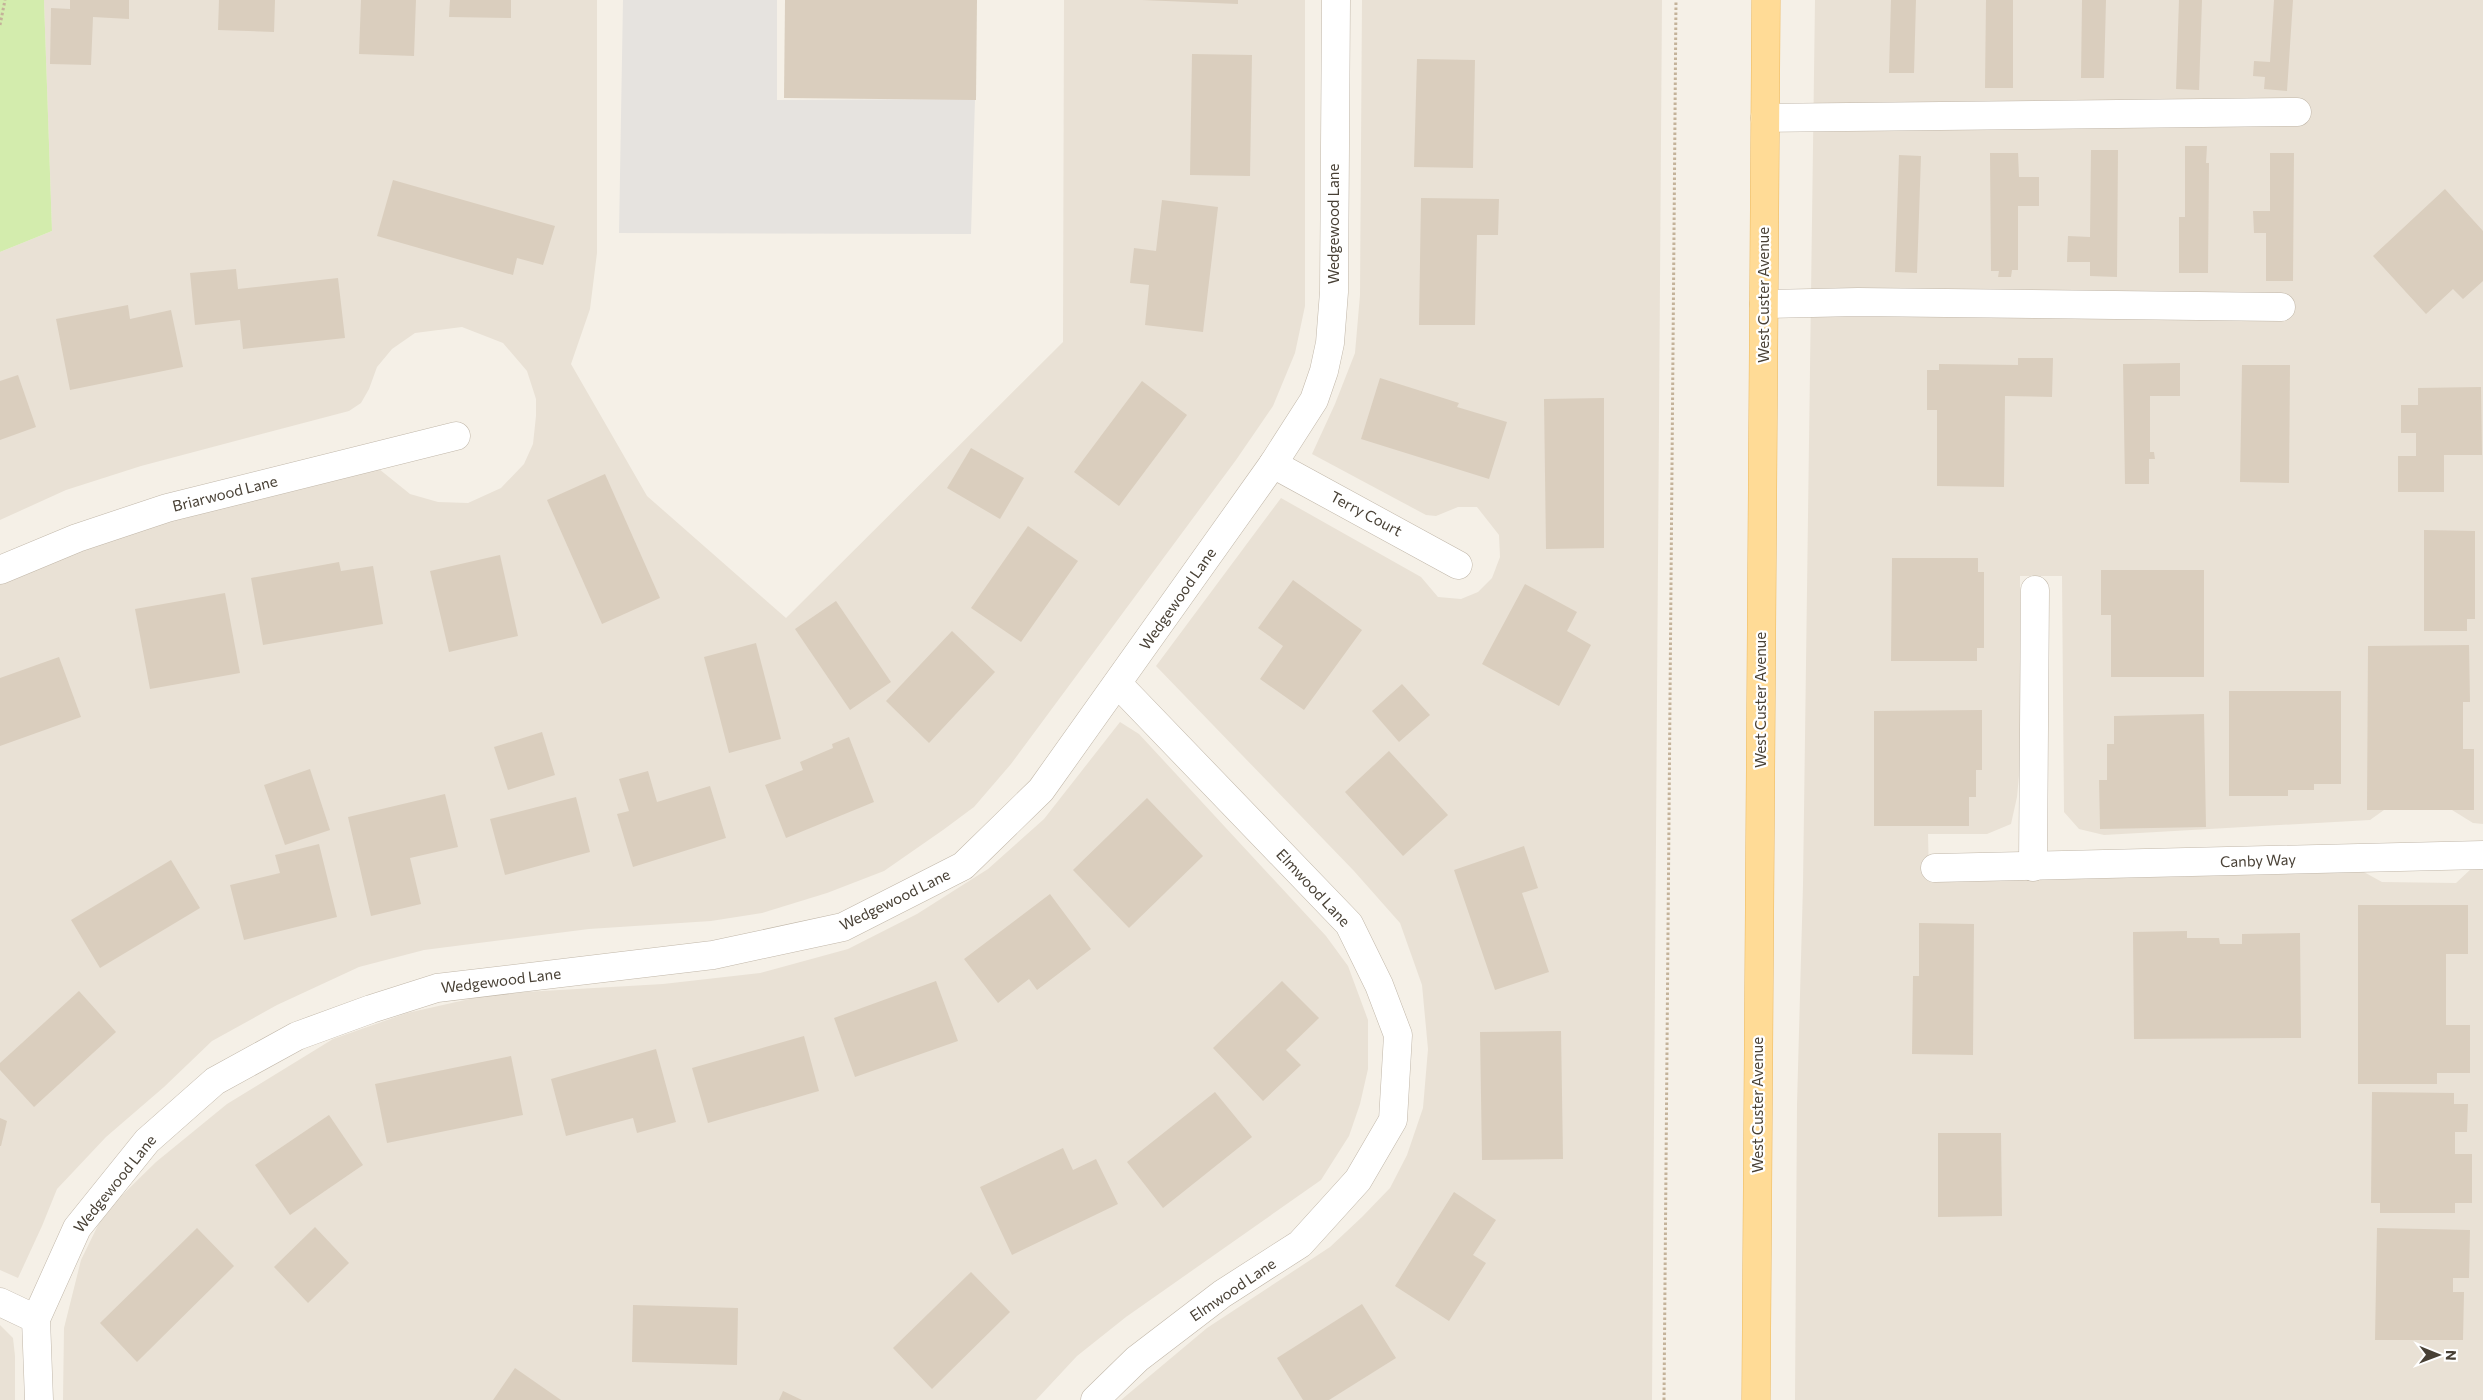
<svg xmlns="http://www.w3.org/2000/svg" width="2483" height="1400" viewBox="0 0 2483 1400" font-family="Commissioner,sans-serif">
  <style>
    .residential { fill: #e9e1d5 }
    .green { fill: #d3ecad }
    .parking { fill: #e6e3df }
    .building { fill: #dacebe }
    .lines { fill: none; stroke-linecap: round; stroke-linejoin: round }
    .minor-casing { stroke: #c1b7a9; stroke-width: 29 }
    .major-casing { stroke: #edb95d; stroke-width: 29 }
    .path { stroke: #c4b299; stroke-width: 3; stroke-dasharray: 2.5 2.5; stroke-linecap: butt }
    .minor { stroke: #fff; stroke-width: 28 }
    .major { stroke: #ffdb96; stroke-width: 28 }
    .labels { text-anchor: middle; stroke-width: 4.5; stroke-linejoin: round; paint-order: stroke }
    .street-label { font-size: 15px; fill: #484035; stroke: #fff }
  </style>
  <rect width="100%" height="100%" fill="#f5f0e7"/>
  <g class="residential">
    <path d="M44,0h553v253l-7,56 -19,55 76,132 139,122 277,-276 1,-342h241v306l-10,47 -22,53 -37,54 -225,304 -37,43 -31,23 -59,41 -57,22 -65,20 -51,8 -122,8 -165,21 -65,17 -82,38 -65,36 -48,46 -58,50 -49,52 -15,37 -24,52 -18,-8v-687l156,-64 223,-50 31,25 28,8 30,1 33,-15 23,-24 9,-20 3,-28v-17l-9,-28 -24,-28 -41,-16 -47,6 -23,16 -15,18 -8,22 -8,14 -12,8 -208,55 -75,24 -66,30v-268l52,-21z"/>
    <path d="M1362,0h300l-10,1400h-531l86,-72 123,-81 32,-30 28,-29 17,-33 16,-47 5,-59 -6,-64 -22,-62 -46,-52 -198,-205 125,-168 140,79 17,20 23,2 17,-7 14,-14 8,-21 -1,-22 -22,-28h-19l-22,9 -10,-1 -114,-61 23,-50 20,-51 5,-58z"/>
    <path d="M1815,0h668v824l-10,-1 -21,-13h-68l-14,10 -266,15 -25,-6 -15,-17 -2,-236h-42v189l-3,32 -6,27 -24,10h-59l1,44 245,-1 166,-9 22,3 20,11 74,1 16,-15 11,-1v533h-688l2,-295 6,-220z"/>
    <path d="M1120,722l19,12 187,202 22,30 20,54v49l-8,35 -11,32 -28,44 -195,137 -49,39 -41,44h-973l1,-72 17,-68 23,-47 52,-51 71,-58 106,-65 74,-26 85,-19 171,-10 97,-11 88,-24 69,-35 71,-45 56,-50z"/>
    <path d="M0,1325l13,13 2,18v44h-15z"/>
  </g>
  <path class="green" d="M0,0h44l8,231 -52,21z"/>
  <path class="parking" d="M623,0h154v100l198,-1 -4,135 -352,-1z"/>
  <g class="building">
    <path d="M70,0h59v19l-36,-2 -2,48 -41,-1 1,-56 19,1z"/>
    <path d="M219,0h56l-1,32 -56,-2z"/>
    <path d="M361,0h55l-2,56 -55,-2z"/>
    <path d="M450,0h61v18l-62,-1z"/>
    <path d="M785,0h192l-1,100 -192,-2z"/>
    <path d="M1142,0h96v4z"/>
    <path d="M1891,0h25l-2,73h-25z"/>
    <path d="M1986,0h27v88h-28z"/>
    <path d="M2082,0h24l-2,78h-23z"/>
    <path d="M2179,0h23l-3,90 -23,-1z"/>
    <path d="M2274,0h19l-6,91 -23,-2 1,-12 -12,-1 1,-15 16,1z"/>
    <path d="M1192,54l60,1 -2,121 -60,-1z"/>
    <path d="M1417,59l58,1 -2,108 -59,-1z"/>
    <path d="M2185,146h22l-1,17h3l-1,110h-29v-56h6z"/>
    <path d="M2091,150h27l-1,127 -27,-1v-14h-23l1,-26 22,1z"/>
    <path d="M1990,153h28l1,24h20v29h-21v64h-6l-1,7h-13l1,-6h-8z"/>
    <path d="M2270,153h24l-1,128h-27v-48h-12l-1,-22h17z"/>
    <path d="M1899,155l22,1 -4,117 -22,-1z"/>
    <path d="M393,180l162,46 -12,39 -26,-7 -4,17 -136,-39z"/>
    <path d="M2445,189l38,42v50l-20,18 -10,-10 -27,25 -53,-58z"/>
    <path d="M1421,198l78,1 -1,36h-21l-2,90h-56z"/>
    <path d="M1162,200l56,7 -15,125 -58,-7 4,-40 -19,-2 4,-35 22,3z"/>
    <path d="M236,269l2,20 100,-11 7,60 -102,11 -3,-29 -45,5 -5,-52z"/>
    <path d="M128,305l2,14 41,-9 12,57 -113,23 -14,-71z"/>
    <path d="M2018,358h35l-1,39 -47,-1 -1,91 -67,-1v-76h-10v-40h12v-6l79,1z"/>
    <path d="M2180,363v33h-30v56h4l1,7h-6v25h-24l-2,-120z"/>
    <path d="M2242,365h48l-1,118 -49,-1z"/>
    <path d="M18,375l18,52 -36,13v-59z"/>
    <path d="M1380,378l79,25 -2,4 50,15 -18,57 -128,-40z"/>
    <path d="M1142,381l45,34 -68,91 -45,-34z"/>
    <path d="M2481,387l1,68h-38v37h-46v-36h18v-23h-15v-28h17v-17z"/>
    <path d="M1604,398v150l-58,1 -2,-150z"/>
    <path d="M971,448l53,30 -24,41 -53,-31z"/>
    <path d="M605,474l55,124 -58,26 -55,-124z"/>
    <path d="M1028,526l50,35 -57,81 -50,-34z"/>
    <path d="M2424,530l51,1v88h-8v12h-43z"/>
    <path d="M500,555l18,81 -69,16 -19,-81z"/>
    <path d="M1892,558h86v14h6v76h-7v13h-86z"/>
    <path d="M339,562l2,9 32,-5 10,58 -120,21 -12,-67z"/>
    <path d="M2101,570h103v107h-93v-62h-10z"/>
    <path d="M1293,580l69,50 -58,80 -44,-31 23,-33 -25,-18z"/>
    <path d="M1525,584l52,28 -10,19 24,14 -32,61 -77,-42z"/>
    <path d="M225,593l15,80 -90,16 -15,-80z"/>
    <path d="M836,601l55,81 -41,28 -55,-81z"/>
    <path d="M952,631l43,41 -66,71 -43,-42z"/>
    <path d="M756,643l25,96 -52,14 -25,-96z"/>
    <path d="M2469,645l1,57h-7v47h11v61h-107l1,-164z"/>
    <path d="M59,657l22,60 -81,29v-68z"/>
    <path d="M1402,684l28,31 -31,27 -27,-31z"/>
    <path d="M2229,691h112v93h-27v6h-26v6h-59z"/>
    <path d="M1982,710v60h-6v27h-7v29h-95v-115z"/>
    <path d="M2204,714l2,113 -106,2 -1,-49h8v-36h7v-28z"/>
    <path d="M542,732l13,43 -47,15 -14,-43z"/>
    <path d="M849,737l25,65 -88,36 -21,-53 38,-15 -3,-8 33,-14 -1,-4z"/>
    <path d="M1389,751l59,64 -45,41 -58,-64z"/>
    <path d="M310,769l20,61 -45,15 -21,-60z"/>
    <path d="M648,771l9,31 53,-16 16,52 -93,29 -16,-53 12,-3 -10,-32z"/>
    <path d="M445,794l13,53 -48,11 11,46 -50,12 -23,-99z"/>
    <path d="M576,797l14,55 -85,23 -15,-56z"/>
    <path d="M1147,798l56,58 -74,72 -56,-58z"/>
    <path d="M319,844l18,73 -93,23 -14,-55 50,-12 -5,-18z"/>
    <path d="M1524,846l14,42 -16,5 27,79 -54,18 -41,-120z"/>
    <path d="M171,860l29,48 -100,60 -29,-48z"/>
    <path d="M1050,894l41,55 -54,41 -8,-11 -31,24 -34,-44z"/>
    <path d="M2358,905h110v49h-22v71h24v48h-33v11h-79z"/>
    <path d="M1919,923l55,1 -1,131 -61,-1 1,-78h6z"/>
    <path d="M2187,931v7h32l1,6h22v-10l58,-1 1,105 -167,1 -1,-107z"/>
    <path d="M936,981l22,60 -103,36 -21,-59z"/>
    <path d="M1282,981l37,37 -33,32 15,15 -38,36 -50,-53z"/>
    <path d="M79,991l37,41 -82,75 -34,-37v-7z"/>
    <path d="M1561,1031l2,128 -81,1 -2,-128z"/>
    <path d="M804,1036l15,55 -111,32 -16,-55z"/>
    <path d="M656,1049l20,73 -39,11 -4,-15 -67,18 -15,-57z"/>
    <path d="M511,1056l12,59 -136,28 -12,-59z"/>
    <path d="M1215,1092l37,45 -89,71 -36,-46z"/>
    <path d="M2372,1092l82,1v11h14l-1,28h-12v22h17v49h-17v10h-75v-10h-9z"/>
    <path d="M329,1115l34,50 -73,50 -35,-50z"/>
    <path d="M0,1118l7,3 -6,25h-1z"/>
    <path d="M1938,1133h63l1,83 -64,1z"/>
    <path d="M1063,1148l10,22 23,-11 22,45 -106,51 -32,-68z"/>
    <path d="M1454,1192l42,28 -23,35 13,8 -37,58 -54,-35z"/>
    <path d="M315,1227l34,36 -41,40 -34,-36z"/>
    <path d="M197,1228l37,38 -97,96 -37,-39z"/>
    <path d="M2377,1228l93,2 -1,48h-16v14h11l-1,48h-88z"/>
    <path d="M971,1272l39,40 -78,77 -39,-41z"/>
    <path d="M1362,1304l34,54 -67,42h-26l-26,-42z"/>
    <path d="M633,1305l105,3 -1,57 -105,-3z"/>
    <path d="M515,1368l46,32h-68z"/>
    <path d="M783,1391l19,9h-23z"/>
  </g>
  <g class="lines">
    <g class="minor-casing">
      <g id="minor">
        <path d="M1765,118l532,-6"/>
        <path d="M1764,304l94,-2 423,5"/>
        <path d="M1273,464l185,101"/>
        <path d="M0,570l77,-32 90,-30 289,-72"/>
        <path d="M2033,867l2,-277"/>
        <path d="M1935,868l548,-13"/>
        <path d="M0,1302l36,17"/>
        <path d="M39,1400l-3,-81 41,-91 70,-87 68,-60 82,-45 74,-27 66,-21 276,-33 130,-28 120,-61 78,-76 232,-326 41,-64 10,-29 6,-28 4,-51 2,-292"/>
        <path d="M1095,1400l42,-41 85,-65 78,-50 58,-64 35,-60 5,-85 -19,-50 -30,-61 -231,-240"/>
      </g>
    </g>
    <g class="major-casing">
      <path id="major" d="M1756,1400l10,-1400"/>
    </g>
    <g class="path">
      <path d="M0,25l5,-25"/>
      <path d="M1664,1400l12,-1400"/>
    </g>
    <use href="#minor" class="minor"/>
    <use href="#major" class="major"/>
  </g>
  <g class="labels">
    <g class="street-label">
      <text transform="translate(1334 224) rotate(-90)" y="5">Wedgewood Lane</text>
      <text transform="translate(1764 295) rotate(-90)" y="5">West Custer Avenue</text>
      <text transform="translate(225 494) rotate(-14)" y="5">Briarwood Lane</text>
      <text transform="translate(1366 514) rotate(28)" y="5">Terry Court</text>
      <text transform="translate(1178 599) rotate(-55)" y="5">Wedgewood Lane</text>
      <text transform="translate(1761 700) rotate(-90)" y="5">West Custer Avenue</text>
      <text transform="translate(2258 861) rotate(-2)" y="5">Canby Way</text>
      <text transform="translate(1313 888) rotate(47)" y="5">Elmwood Lane</text>
      <text transform="translate(895 900) rotate(-26)" y="5">Wedgewood Lane</text>
      <text transform="translate(501 981) rotate(-7)" y="5">Wedgewood Lane</text>
      <text transform="translate(1758 1105) rotate(-90)" y="5">West Custer Avenue</text>
      <text transform="translate(115 1184) rotate(-51)" y="5">Wedgewood Lane</text>
      <text transform="translate(1233 1290) rotate(-34)" y="5">Elmwood Lane</text>
    </g>
  </g>
  <g transform="translate(2438 1355) rotate(91)" stroke="#ffffff" stroke-width="4" paint-order="stroke">
  <path d="M0-4L9 19L0 12L-9 19Z" fill="#484035"/>
  <text y="-8" font-size="14" font-weight="bold" text-anchor="middle" fill="#484035">N</text>
  </g>
</svg>
